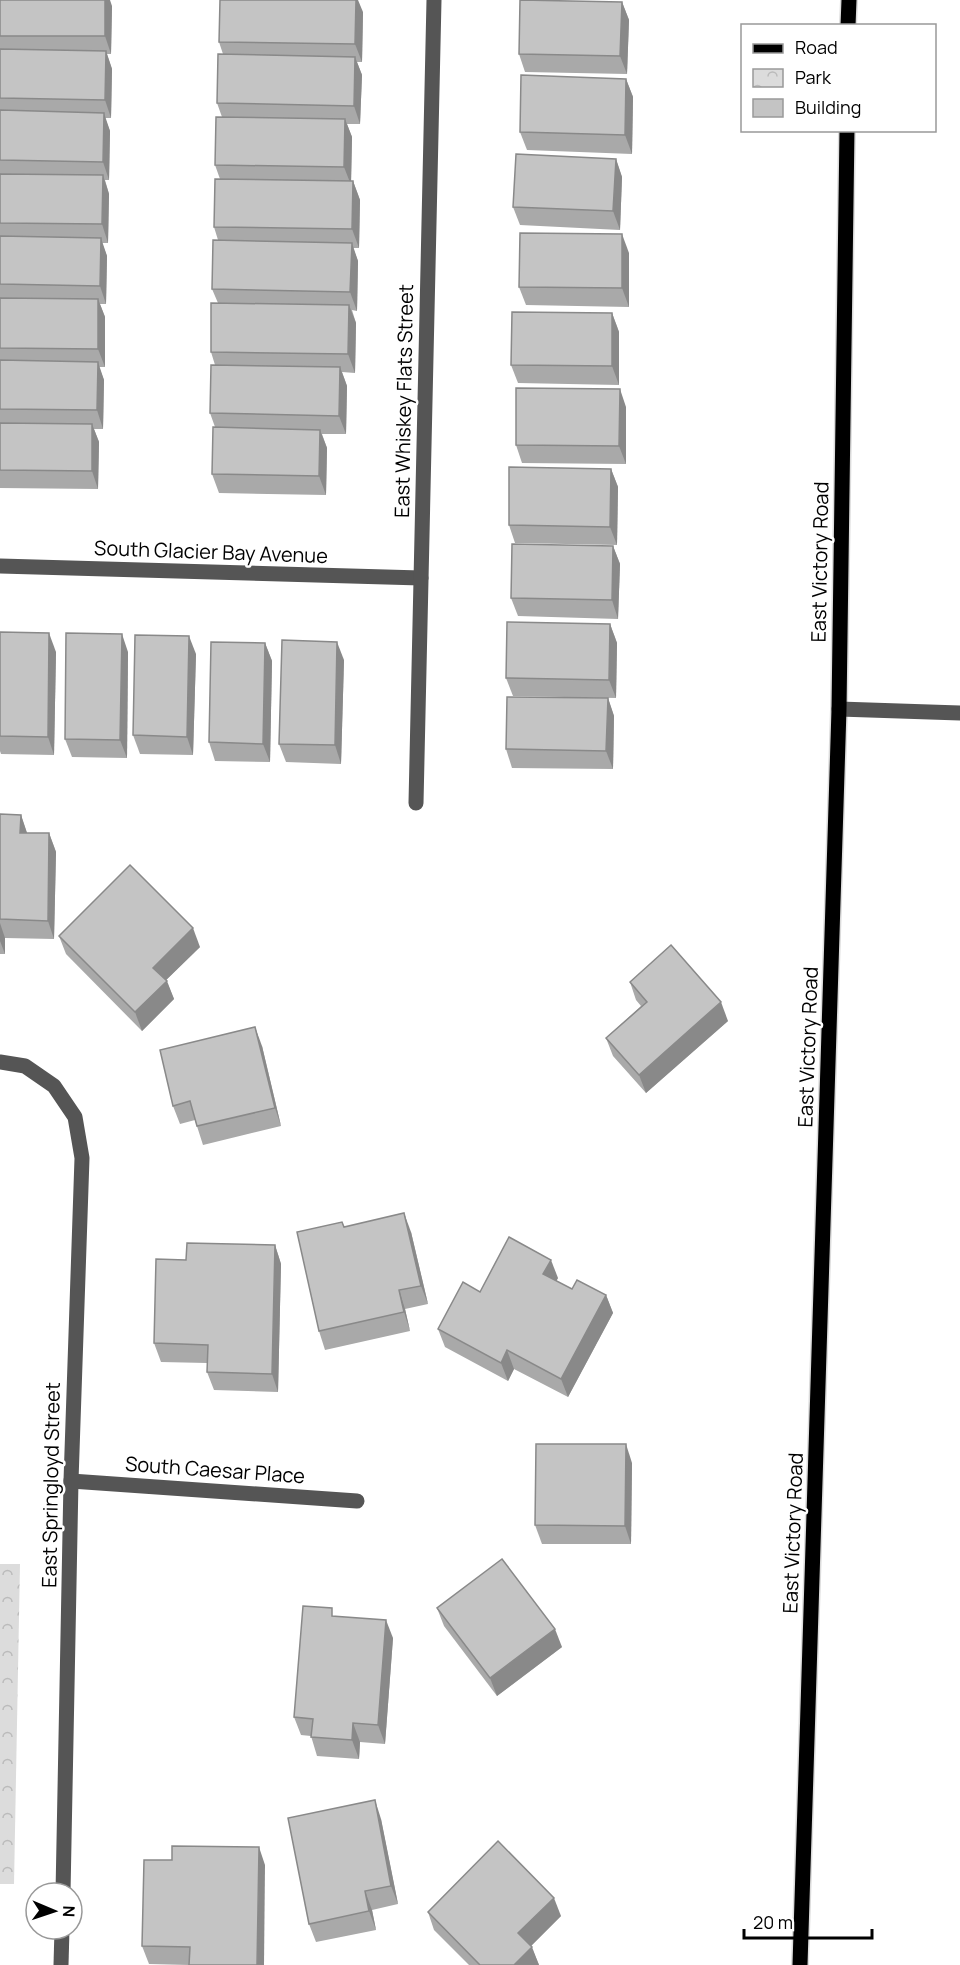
<svg xmlns="http://www.w3.org/2000/svg" width="960" height="1965" viewBox="0 0 960 1965" font-family="Manrope,sans-serif">
  <style>
    .park { fill: url(#park-crowns) }
    .lines { fill: none; stroke-linecap: round; stroke-linejoin: round }
    .major-casing { stroke: #dbdbdb; stroke-width: 18 }
    .minor { stroke: #555; stroke-width: 15 }
    .major { stroke: #000; stroke-width: 15 }
    .wall { fill: #a9a9a9 }
    .shaded-wall { fill: #898989 }
    .building { fill: #c4c4c4; stroke: #898989; stroke-width: 1.5 }
    .labels { text-anchor: middle; stroke-width: 5; stroke-linejoin: round; paint-order: stroke }
    .street-label { font-size: 20px; fill: #000; stroke: #fff }
  </style>
  <defs>
    <pattern id="park-crowns" width="20" height="18" patternUnits="userSpaceOnUse" patternTransform="scale(1.5)"><rect width="20" height="18" fill="#dcdcdc"/><path d="M2 6a3 3 0 1 1 6 0M12 15a3 3 0 1 1 6 0" fill="none" stroke="#bbb"/></pattern>
  </defs>
  <rect width="100%" height="100%" fill="#fff"/>
  <path class="park" d="M0,1564h20l-6,320h-14z"/>
  <g class="lines">
    <g class="major-casing">
      <g id="major">
        <path d="M848,26l1,-26"/>
        <path d="M800,1965l39,-1256 8,-579"/>
      </g>
    </g>
    <g class="minor">
      <path d="M0,566l421,12"/>
      <path d="M839,709l121,4"/>
      <path d="M416,803l18,-803"/>
      <path d="M0,1062l25,4 29,20 21,31 7,41 -11,323 -8,412"/>
      <path d="M71,1481l286,20"/>
      <path d="M61,1965l1,-36"/>
    </g>
    <use href="#major" class="major"/>
  </g>
  <g class="wall">
    <path d="M0,0l112,6 -1,48h-4l5,15 -1,49h-6l5,13 -1,49h-4l4,14 -1,49h-6l5,13 -1,48h-6l5,13v50h-6l5,13 -1,49h-9l5,13 -1,47 -98,-1z"/>
    <path d="M622,2l7,18 -2,54 -102,-2 -6,-18z"/>
    <path d="M363,12l-1,50h-5l5,13 -2,49h-13l5,13 -1,44h2l7,19 -1,48h-6l5,13 -1,50 -5,-1 4,13 -1,50 -13,-1 5,14 -1,48h-24l5,14 -1,47 -107,-2 -7,-19 3,-47 -5,-14 5,-48 -4,-13 7,-49 -6,-14 6,-49 -4,-13 6,-48 -5,-14 7,-48 -5,-14 6,-49 -4,-12z"/>
    <path d="M626,79l7,18 -1,57 -105,-4 -7,-18z"/>
    <path d="M616,159l6,18 -2,53 -100,-5 -7,-18z"/>
    <path d="M629,253v54l-103,-2 -7,-18z"/>
    <path d="M612,313l7,19v53l-101,-2 -7,-18z"/>
    <path d="M626,407v57l-104,-1 -6,-18z"/>
    <path d="M611,469l7,18 -1,58 -102,-2 -6,-18z"/>
    <path d="M613,546l7,18 -2,55 -100,-3 -7,-18z"/>
    <path d="M610,624l7,19 -1,55 -103,-2 -7,-18z"/>
    <path d="M0,632l56,20 -2,103 -53,-1 -1,-3z"/>
    <path d="M265,643l7,18 -2,101 -55,-1 -6,-19z"/>
    <path d="M128,652l-1,106 -55,-1 -7,-18z"/>
    <path d="M196,654l-3,101 -53,-1 -7,-19z"/>
    <path d="M344,660l-3,104 -55,-2 -7,-18z"/>
    <path d="M608,698l6,18 -1,53 -101,-1 -6,-19z"/>
    <path d="M0,814l21,1 6,18h22l7,19 -2,87 -49,-1v16h-5z"/>
    <path d="M59,936l141,11 -34,33 8,19 -32,32 -76,-77z"/>
    <path d="M630,982l98,39 -82,72 -33,-37 -7,-18 35,-32 -5,-6z"/>
    <path d="M262,1046l19,80 -78,19 -8,-25 -15,4 -7,-18z"/>
    <path d="M342,1222l2,5 67,5 17,72 -23,5 5,22 -85,19 -6,-19z"/>
    <path d="M275,1245l6,19 -3,128 -64,-2 -7,-18v-9l-46,-1 -7,-19 32,-83z"/>
    <path d="M558,1278l-2,3 16,8 34,6 7,18 -45,84 -54,-28 -6,12 -63,-34 -7,-18 42,-37z"/>
    <path d="M632,1463l-1,81h-89l-7,-19z"/>
    <path d="M437,1608l125,39 -65,49 -53,-70z"/>
    <path d="M335,1616l58,22 -8,106 -25,-2 -1,17 -42,-3 -6,-20 -10,-1 -7,-18z"/>
    <path d="M381,1819l17,85 -26,6 4,20 -60,12 -7,-18z"/>
    <path d="M265,1865l-76,100 -40,-1 -7,-18z"/>
    <path d="M428,1912l133,4 -30,30 8,19h-70l-35,-35z"/>
  </g>
  <g class="shaded-wall">
    <path d="M105,0h5l2,6 -1,48 -6,-18z"/>
    <path d="M356,0h2l5,12 -1,50 -7,-18z"/>
    <path d="M622,2l7,18 -2,54 -7,-18z"/>
    <path d="M106,51l6,18 -1,49 -6,-18z"/>
    <path d="M355,57l7,18 -2,49 -6,-18z"/>
    <path d="M626,79l7,18 -1,57 -7,-19z"/>
    <path d="M104,113l6,18 -1,49 -6,-18z"/>
    <path d="M345,119l7,18 -1,48 -7,-18z"/>
    <path d="M616,159l6,18 -2,53 -7,-19z"/>
    <path d="M103,175l6,19 -1,49 -6,-19z"/>
    <path d="M353,181l7,19 -1,48 -7,-19z"/>
    <path d="M622,234l7,19v54l-7,-19z"/>
    <path d="M101,238l6,18 -1,48 -6,-18z"/>
    <path d="M352,243l6,18 -1,50 -7,-19z"/>
    <path d="M98,299l7,18v50l-7,-18z"/>
    <path d="M349,305l7,18 -1,50 -7,-19z"/>
    <path d="M612,313l7,19v53l-7,-19z"/>
    <path d="M98,362l6,18 -1,49 -6,-19z"/>
    <path d="M340,367l7,19 -1,48 -7,-18z"/>
    <path d="M620,389l6,18v57l-7,-18z"/>
    <path d="M92,424l7,18 -1,47 -6,-18z"/>
    <path d="M320,430l7,18 -1,47 -7,-19z"/>
    <path d="M611,469l7,18 -1,58 -7,-18z"/>
    <path d="M613,546l7,18 -2,55 -6,-19z"/>
    <path d="M610,624l7,19 -1,55 -7,-18z"/>
    <path d="M49,633l7,19 -2,103 -6,-18z"/>
    <path d="M122,634l6,18 -1,106 -7,-18z"/>
    <path d="M189,636l7,18 -3,101 -6,-18z"/>
    <path d="M337,642l7,18 -3,104 -6,-19z"/>
    <path d="M265,643l7,18 -2,101 -7,-18z"/>
    <path d="M608,698l6,18 -1,53 -7,-18z"/>
    <path d="M21,815l6,18h-7z"/>
    <path d="M49,833l7,19 -2,87 -6,-18z"/>
    <path d="M0,923l5,15v16l-5,-13z"/>
    <path d="M193,928l7,19 -40,39 -7,-18z"/>
    <path d="M167,981l7,18 -32,32 -7,-19z"/>
    <path d="M721,1002l7,19 -82,72 -7,-18z"/>
    <path d="M255,1027l7,19 19,80 -6,-18z"/>
    <path d="M404,1213l7,19 17,72 -7,-18z"/>
    <path d="M275,1245l6,19 -3,128 -6,-18z"/>
    <path d="M551,1260l7,18 -8,15 -7,-19z"/>
    <path d="M399,1290l6,19 5,22 -6,-19z"/>
    <path d="M606,1295l7,18 -45,84 -7,-18z"/>
    <path d="M507,1350l7,19 -6,12 -7,-18z"/>
    <path d="M626,1444l6,19 -1,81 -6,-18z"/>
    <path d="M386,1620l7,18 -8,106 -7,-19z"/>
    <path d="M555,1629l7,18 -65,49 -7,-18z"/>
    <path d="M353,1723l7,19 -1,17 -7,-19z"/>
    <path d="M375,1800l6,19 17,85 -7,-18z"/>
    <path d="M259,1847l6,18 -1,100h-7z"/>
    <path d="M365,1891l7,19 4,20 -7,-19z"/>
    <path d="M554,1898l7,18 -36,36 -7,-19z"/>
    <path d="M532,1947l7,18h-25z"/>
  </g>
  <g class="building">
    <rect x="0" y="0" width="105" height="36"/>
    <path d="M220,0h136l-1,44 -136,-2z"/>
    <path d="M520,0l102,2 -2,54 -101,-2z"/>
    <path d="M0,49l106,2 -1,49 -105,-2z"/>
    <path d="M218,54l137,3 -1,49 -137,-3z"/>
    <path d="M521,75l105,4 -1,56 -105,-3z"/>
    <path d="M0,110l104,3 -1,49 -103,-2z"/>
    <path d="M216,117l129,2 -1,48 -129,-2z"/>
    <path d="M516,154l100,5 -3,52 -100,-4z"/>
    <path d="M0,174l103,1 -1,49 -102,-1z"/>
    <path d="M215,179l138,2 -1,48 -138,-2z"/>
    <path d="M520,233l102,1v54l-103,-1z"/>
    <path d="M0,236l101,2 -1,48 -100,-2z"/>
    <path d="M213,240l139,3 -2,49 -138,-3z"/>
    <path d="M0,298l98,1v50l-98,-1z"/>
    <path d="M211,303l138,2 -1,49 -137,-2z"/>
    <path d="M512,312l100,1v53l-101,-1z"/>
    <path d="M0,360l98,2 -1,48 -97,-1z"/>
    <path d="M211,365l129,2 -1,49 -129,-3z"/>
    <path d="M516,388l104,1 -1,57 -103,-1z"/>
    <path d="M0,423l92,1v47l-92,-1z"/>
    <path d="M213,427l107,3 -1,46 -107,-2z"/>
    <path d="M509,467l102,2 -1,58 -101,-2z"/>
    <path d="M512,544l101,2 -1,54 -101,-2z"/>
    <path d="M507,622l103,2 -1,56 -103,-2z"/>
    <path d="M0,632l49,1 -1,104 -48,-1z"/>
    <path d="M66,633l56,1 -2,106 -55,-1z"/>
    <path d="M135,635l54,1 -2,101 -54,-2z"/>
    <path d="M282,640l55,2 -2,103 -56,-1z"/>
    <path d="M211,642l54,1 -2,101 -54,-2z"/>
    <path d="M507,697l101,1 -2,53 -100,-2z"/>
    <path d="M0,814l21,1 -1,18h29l-1,88 -48,-2z"/>
    <path d="M130,865l63,63 -40,40 14,13 -32,31 -76,-76z"/>
    <path d="M671,945l50,57 -82,73 -33,-37 41,-36 -17,-20z"/>
    <path d="M255,1027l20,81 -78,18 -7,-25 -17,5 -13,-56z"/>
    <path d="M404,1213l17,73 -22,4 5,22 -85,19 -22,-99 45,-10 2,5z"/>
    <path d="M509,1237l42,23 -8,14 29,15 5,-9 29,15 -45,84 -54,-29 -6,13 -63,-34 25,-47 17,10z"/>
    <path d="M187,1243l88,2 -3,129 -65,-2 1,-27 -54,-2 2,-84 30,1z"/>
    <path d="M536,1444h90l-1,82 -90,-1z"/>
    <path d="M502,1559l53,70 -65,49 -53,-70z"/>
    <path d="M303,1606l29,2v8l54,4 -8,105 -25,-2 -1,17 -41,-3 2,-18 -19,-2z"/>
    <path d="M375,1800l16,86 -26,5 4,20 -60,13 -21,-106z"/>
    <path d="M498,1841l56,57 -36,35 14,14 -18,18h-34l-52,-53z"/>
    <path d="M172,1846l87,1 -2,118h-68l1,-18 -48,-1 2,-86h28z"/>
  </g>
  <g class="labels">
    <g class="street-label">
      <text transform="translate(404 401) rotate(-89)" y="7">East Whiskey Flats Street</text>
      <text transform="translate(211 552) rotate(2)" y="7">South Glacier Bay Avenue</text>
      <text transform="translate(820 562) rotate(-89)" y="7">East Victory Road</text>
      <text transform="translate(808 1047) rotate(-88)" y="7">East Victory Road</text>
      <text transform="translate(215 1470) rotate(4)" y="7">South Caesar Place</text>
      <text transform="translate(51 1485) rotate(-89)" y="7">East Springloyd Street</text>
      <text transform="translate(793 1533) rotate(-88)" y="7">East Victory Road</text>
    </g>
  </g>
  <rect x="741" y="24" width="195" height="108" fill="#ffffff" stroke="#999999" stroke-width="1.5"/>
  <rect x="753" y="44" width="30" height="9" fill="#000000" stroke="#999999" stroke-width="1.5"/>
  <text x="795" y="54" font-size="18" fill="#000000">Road</text>
  <rect x="753" y="69" width="30" height="18" fill="url(#park-crowns)" stroke="#999999" stroke-width="1.5"/>
  <text x="795" y="84" font-size="18" fill="#000000">Park</text>
  <rect x="753" y="99" width="30" height="18" fill="#c4c4c4" stroke="#999999" stroke-width="1.5"/>
  <text x="795" y="114" font-size="18" fill="#000000">Building</text>
  <g transform="translate(54 1911) rotate(92)"><circle r="28" fill="#ffffff" stroke="#999999" stroke-width="1.5"/>
  <path d="M0-4.5L10 22L0 15L-10 22Z" fill="#000000"/>
  <text y="-9" font-size="16" font-weight="bold" text-anchor="middle" fill="#000000">N</text>
  </g>
  <path d="M744 1929v9h128v-9" fill="none" stroke="#000000" stroke-width="3"/>
  <text x="753" y="1929" font-size="18" fill="#000000" stroke="#ffffff" stroke-width="4.5" paint-order="stroke">20 m</text>
</svg>
